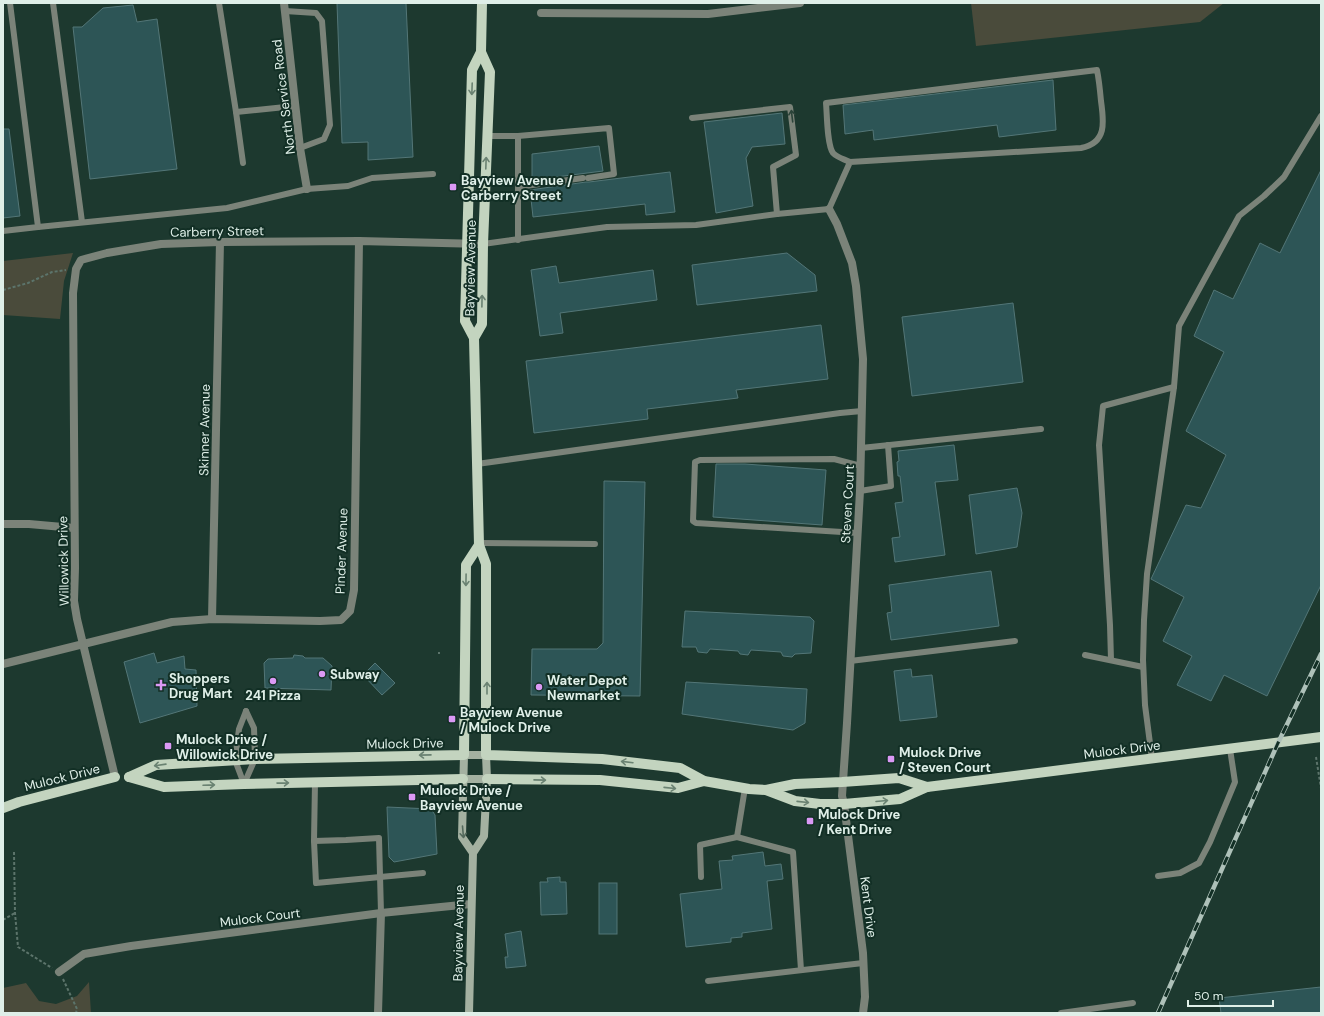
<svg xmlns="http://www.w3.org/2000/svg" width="1324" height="1016" viewBox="0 0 1324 1016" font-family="'DM Sans',sans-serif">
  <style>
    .green { fill: #4a4b3b }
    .building { fill: #2d5556; stroke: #537677 }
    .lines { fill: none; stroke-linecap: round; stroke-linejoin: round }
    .path { stroke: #5c746b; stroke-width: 2; stroke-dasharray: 3 2; stroke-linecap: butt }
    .service { stroke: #7b8379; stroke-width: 6 }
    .minor { stroke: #7b8379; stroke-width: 8 }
    .secondary { stroke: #a4b1a1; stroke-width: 8 }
    .primary { stroke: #c3d4bf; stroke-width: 10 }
    .rail-casing { stroke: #aec1b9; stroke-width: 4.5 }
    .rail { stroke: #122f25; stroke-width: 3; stroke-dasharray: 9; stroke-linecap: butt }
    .oneway { stroke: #6a8272 }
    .oneway2 { stroke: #2c443a }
    .oneway3 { stroke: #546a5d }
    .poi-dot { fill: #db99f5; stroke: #122f25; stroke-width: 1.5 }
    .labels { text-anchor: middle; stroke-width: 4; stroke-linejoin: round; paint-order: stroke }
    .street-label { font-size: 13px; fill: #dfefe8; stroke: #122f25 }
    .poi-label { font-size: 13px; font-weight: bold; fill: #dfefe8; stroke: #122f25; text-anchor: start }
  </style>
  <rect width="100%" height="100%" fill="#1d392f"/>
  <g class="green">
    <path d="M971,3h253l-24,19 -224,24z"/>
    <path d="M73,253l-9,28 -4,38 -57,-4v-54z"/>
    <path d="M89,982l2,31h-88v-25l23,-5 13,18 17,3 21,-8z"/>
  </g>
  <g class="building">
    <path d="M337,3h69l7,154 -45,3v-18l-26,1z"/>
    <path d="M133,5l4,17 20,-3 20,150 -87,10 -17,-152h9l21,-19z"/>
    <path d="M1053,80l3,50 -57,7 -2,-12 -123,15 -1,-10 -28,4 -2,-29z"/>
    <path d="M782,113l3,31 -33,3 -6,11 7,48 -37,7 -12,-91z"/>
    <path d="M3,129h6l11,87 -17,2z"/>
    <path d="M599,146l4,25 -71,9v-26z"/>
    <path d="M1321,170v415l-54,111 -43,-21 -13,26 -34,-16 15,-29 -29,-15 21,-44 -33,-18 35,-74 15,3 25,-53 -40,-24 38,-79 -30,-16 20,-46 19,9 27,-56 20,10z"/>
    <path d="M670,172l5,40 -29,3 -1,-11 -112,13 -3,-27 56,-8h3z"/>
    <path d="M787,253l28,22 2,16 -120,14 -5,-40z"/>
    <path d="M556,266l3,17 94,-13 4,30 -97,13 3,20 -23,3 -9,-66z"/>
    <path d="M1013,303l10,79 -111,14 -10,-79z"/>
    <path d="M821,325l7,54 -92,11 2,8 -91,11 1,10 -114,14 -8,-72z"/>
    <path d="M954,445l4,35 -23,2 10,73 -50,7 -3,-24 8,-1 -5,-34 8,-1 -3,-26h-2l-1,-14 2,-1 -1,-10z"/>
    <path d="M716,464h29l81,6 -4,55 -109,-8z"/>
    <path d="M604,481l41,1 -5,214 -109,-1 1,-46h65l6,-6z"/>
    <path d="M1017,488l5,25 -5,34 -41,7 -7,-59z"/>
    <path d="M991,571l8,55 -108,14 -4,-27 5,-1 -3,-27z"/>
    <path d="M685,611l125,6 4,4 -3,32 -16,1 -3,3 -9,-1 -2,-4 -30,-2 -3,5 -8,-1 -2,-3 -28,-2 -3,4 -9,-1 -2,-5h-14z"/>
    <path d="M154,653l3,10 27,-7 1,13 11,1 1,36 -57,17 -16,-61z"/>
    <path d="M294,655l9,1 2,2h18l9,8 -1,24 -66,-2 -1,-25 4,-4 25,-1z"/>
    <path d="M375,663l20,20 -13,12 -19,-20z"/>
    <path d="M911,669l1,8 20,-2 5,42 -37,4 -6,-50z"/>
    <path d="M686,682l121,7 -2,34 -12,7 -111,-16z"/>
    <path d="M387,807l44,2 4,6 2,39 -43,8 -5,-5z"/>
    <path d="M763,852l2,14 16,-2 2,15 -16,2 5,48 -30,4v4l-11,1v4l-45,5 -6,-53 42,-5 -3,-28 14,-1 -1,-4z"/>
    <path d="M560,877v5h6l1,32 -26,1 -1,-33h8l-1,-4z"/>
    <rect x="599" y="883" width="18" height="51"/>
    <path d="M521,931l5,35 -20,2 -1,-11h3l-3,-23z"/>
    <path d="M1321,987v26h-100l-2,-15z"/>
  </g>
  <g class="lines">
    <g class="path">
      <path d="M3,290l25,-7 24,-11 14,-2"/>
      <path d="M439,654v-2"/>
      <path d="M1316,757l5,31"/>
      <path d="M14,852l1,61 3,34 34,21"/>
      <path d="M3,920l12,-7"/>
      <path d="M63,979l14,30 -1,4"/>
    </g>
    <g class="service">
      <path d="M53,3l29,219"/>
      <path d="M219,3l17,109 59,-6"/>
      <path d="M285,11l31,2 6,8 8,104 -6,14 -24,9"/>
      <path d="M236,112l7,51"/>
      <path d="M692,118l98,-11 6,48 -23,12 4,47"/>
      <path d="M488,136h30l91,-8 5,46 -26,4"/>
      <path d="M518,187l65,-9"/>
      <path d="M38,227l189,-19 80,-19 41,-3 24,-8 61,-4"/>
      <path d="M3,231l35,-4 -28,-224"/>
      <path d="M518,240v-104"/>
      <path d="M483,244l124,-17 89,-2 81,-11 52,-5 21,-47c-6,-3 -12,-4 -17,-9 -6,-8 -6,-39 -7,-50l271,-33c2,10 3,20 4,31 3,21 6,42 -20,47l-231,14"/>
      <path d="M861,448l180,-19"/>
      <path d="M477,464l363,-51 22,-2"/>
      <path d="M860,491l31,-5 -3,-41"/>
      <path d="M858,533l-162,-10 -3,-2 2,-59 5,-2 134,-1 27,7"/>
      <path d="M479,543l116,1"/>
      <path d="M1085,655l58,12"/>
      <path d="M1111,660l-1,-35 -11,-180 4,-39 71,-19"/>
      <path d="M850,661l165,-20"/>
      <path d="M1152,759l-7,-54 -2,-45 1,-40 3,-46 27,-187 5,-61 60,-110 25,-20 20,-19 37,-61"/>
      <path d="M315,782l-1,59 2,42 107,-10"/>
      <path d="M244,784l-9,-24 4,-31 7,-18"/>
      <path d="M244,784l11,-25 -1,-31 -8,-17"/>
      <path d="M737,837l8,-49"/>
      <path d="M314,841l32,-1 33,-2 2,75"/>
      <path d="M1158,876l22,-3 19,-10 11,-21 25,-60 -5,-33"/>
      <path d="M701,877l-1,-32 37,-8 56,15 8,118"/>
      <path d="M708,981l155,-18"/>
      <path d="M1061,1013l72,-10"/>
    </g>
    <g class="minor">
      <path d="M284,3l16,145 7,41"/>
      <path d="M541,13l167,1 92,-11"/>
      <path d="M829,209l8,15 15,39 4,23 7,73 -3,132 -13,232 -5,73 2,8 19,149 2,44 -2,16"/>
      <path d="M3,524h26l45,4"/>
      <path d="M212,619l8,-377"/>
      <path d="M3,664l169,-42 40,-3 108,2 21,-1 9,-9 4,-21 5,-349"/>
      <path d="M115,777l-38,-158 -3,-18 1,-33 -2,-275 3,-24 5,-9 26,-7 54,-9 59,-2 139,-1 124,3"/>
      <path d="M59,972l25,-18 47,-8 250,-33 90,-9"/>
      <path d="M378,1013l3,-100"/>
    </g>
    <g class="secondary">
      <path d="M463,779h24"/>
      <path d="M469,1013l4,-160 11,-17 3,-57 -1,-24h-22l-2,82 11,16"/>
    </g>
    <g class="primary">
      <path d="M482,3l-1,49 -9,18 -7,251 9,17 5,207 7,19v191l116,4 78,9 24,13 45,8 17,1 29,-6 47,-2 57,-4 28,9"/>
      <path d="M474,338l8,-14 1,-80 7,-172 -9,-20"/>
      <path d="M129,777l27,-12 99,-6 209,-4 2,-190 13,-20"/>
      <path d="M129,777l35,10 80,-3 219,-5"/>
      <path d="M487,779l113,1 78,8 26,-7"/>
      <path d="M766,790l29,11 25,3h24l56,-5 27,-12 394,-50"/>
      <path d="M3,808l16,-6 96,-25"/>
    </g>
    <g class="rail-casing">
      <path id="rail" d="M1158,1013l120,-270 43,-89"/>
    </g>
    <use href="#rail" class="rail"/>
  </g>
  <defs><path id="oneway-shaft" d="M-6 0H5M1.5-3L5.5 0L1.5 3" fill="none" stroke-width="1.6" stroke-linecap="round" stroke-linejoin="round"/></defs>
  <g class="oneway">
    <use href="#oneway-shaft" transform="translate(472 89) rotate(92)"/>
    <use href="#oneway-shaft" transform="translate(486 163) rotate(-88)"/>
    <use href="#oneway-shaft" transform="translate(482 301) rotate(-89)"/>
    <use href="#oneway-shaft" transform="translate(466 580) rotate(91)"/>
    <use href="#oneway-shaft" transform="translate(487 688) rotate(-90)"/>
    <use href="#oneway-shaft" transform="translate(425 755) rotate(179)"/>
    <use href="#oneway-shaft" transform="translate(627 762) rotate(-173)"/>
    <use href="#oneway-shaft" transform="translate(160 765) rotate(172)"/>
    <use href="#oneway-shaft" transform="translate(540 780) rotate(1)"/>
    <use href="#oneway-shaft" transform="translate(283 783) rotate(-1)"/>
    <use href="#oneway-shaft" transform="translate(209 785) rotate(-2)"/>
    <use href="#oneway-shaft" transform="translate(670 788) rotate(6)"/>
    <use href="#oneway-shaft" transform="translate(882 801) rotate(-5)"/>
    <use href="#oneway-shaft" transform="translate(803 802) rotate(6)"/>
  </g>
  <use class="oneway2" href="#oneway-shaft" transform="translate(792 116) rotate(-97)"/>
  <use class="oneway3" href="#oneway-shaft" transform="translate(463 832) rotate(85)"/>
  <g class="poi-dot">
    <rect x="449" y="183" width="8" height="8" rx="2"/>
    <circle cx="322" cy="674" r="4"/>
    <circle cx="273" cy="681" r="4"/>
    <path d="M159 679h4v4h4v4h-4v4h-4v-4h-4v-4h4z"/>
    <circle cx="539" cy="687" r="4"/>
    <rect x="448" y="715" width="8" height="8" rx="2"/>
    <rect x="164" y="742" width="8" height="8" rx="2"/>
    <rect x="887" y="755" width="8" height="8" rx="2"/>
    <rect x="408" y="793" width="8" height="8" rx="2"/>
    <rect x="806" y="817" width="8" height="8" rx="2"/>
  </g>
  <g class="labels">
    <g class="street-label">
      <text transform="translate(283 97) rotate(-97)" y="5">North Service Road</text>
      <text transform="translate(217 231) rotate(-1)" y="5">Carberry Street</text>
      <text transform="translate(470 268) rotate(-89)" y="5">Bayview Avenue</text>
      <text transform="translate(204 430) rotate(-89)" y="5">Skinner Avenue</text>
      <text transform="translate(847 504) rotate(-87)" y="5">Steven Court</text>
      <text transform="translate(341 551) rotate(-88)" y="5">Pinder Avenue</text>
      <text transform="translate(63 561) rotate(-91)" y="5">Willowick Drive</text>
      <text transform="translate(405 743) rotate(-1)" y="5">Mulock Drive</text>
      <text transform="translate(1122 749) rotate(-7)" y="5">Mulock Drive</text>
      <text transform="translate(62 777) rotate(-14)" y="5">Mulock Drive</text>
      <text transform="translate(869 907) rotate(83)" y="5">Kent Drive</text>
      <text transform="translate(260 917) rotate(-7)" y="5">Mulock Court</text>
      <text transform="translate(458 933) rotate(-89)" y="5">Bayview Avenue</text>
    </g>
    <g class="poi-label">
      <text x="461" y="185">Bayview Avenue /<tspan x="461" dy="15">Carberry Street</tspan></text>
      <text x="330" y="679">Subway</text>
      <text x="169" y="683">Shoppers<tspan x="169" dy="15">Drug Mart</tspan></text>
      <text x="547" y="685">Water Depot<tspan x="547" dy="15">Newmarket</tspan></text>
      <text x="273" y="700" text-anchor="middle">241 Pizza</text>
      <text x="460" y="717">Bayview Avenue<tspan x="460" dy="15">/ Mulock Drive</tspan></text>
      <text x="176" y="744">Mulock Drive /<tspan x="176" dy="15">Willowick Drive</tspan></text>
      <text x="899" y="757">Mulock Drive<tspan x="899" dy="15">/ Steven Court</tspan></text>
      <text x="420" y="795">Mulock Drive /<tspan x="420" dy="15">Bayview Avenue</tspan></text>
      <text x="818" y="819">Mulock Drive<tspan x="818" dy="15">/ Kent Drive</tspan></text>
    </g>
  </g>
  <rect width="1324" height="1016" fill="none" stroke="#dfefe8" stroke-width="8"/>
  <path d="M1188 1000v6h85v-6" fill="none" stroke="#dfefe8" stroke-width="2"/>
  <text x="1194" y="1000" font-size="12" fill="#dfefe8" stroke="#122f25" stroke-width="3" paint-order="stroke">50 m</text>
</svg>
